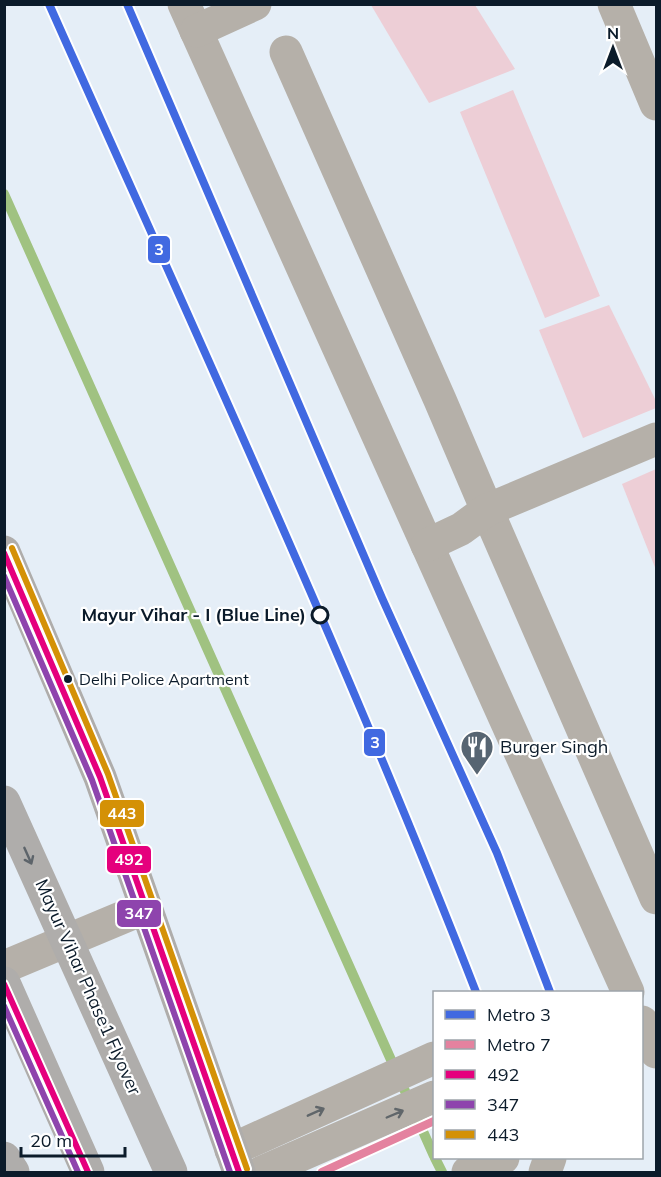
<svg xmlns="http://www.w3.org/2000/svg" width="661" height="1177" viewBox="0 0 661 1177" font-family="Mulish,sans-serif">
  <style>
    .green { fill: #edced6 }
    .lines { fill: none; stroke-linecap: round; stroke-linejoin: round }
    .stream { stroke: #a0c281; stroke-width: 10 }
    .minor { stroke: #b5b0a9; stroke-width: 33 }
    .highway { stroke: #afadab; stroke-width: 33 }
    .highway-bridge { stroke: #afadab; stroke-width: 33 }
    .bus-1-casing { stroke: #fff; stroke-width: 10 }
    .bus-2-casing { stroke: #fff; stroke-width: 10 }
    .bus-3-casing { stroke: #fff; stroke-width: 10 }
    .bus-1 { stroke: #e5007d; stroke-width: 6 }
    .bus-2 { stroke: #8e44ad; stroke-width: 6 }
    .bus-3 { stroke: #d49106; stroke-width: 6 }
    .metro-1-casing { stroke: #fff; stroke-width: 12 }
    .metro-2-casing { stroke: #fff; stroke-width: 12 }
    .metro-1 { stroke: #4169e1; stroke-width: 8 }
    .metro-2 { stroke: #e4829f; stroke-width: 8 }
    .oneway { stroke: #5d646a }
    .oneway2 { stroke: #60666a }
    .stop-dot { fill: #fff; stroke: #0b1b2a; stroke-width: 3 }
    .bus-dot { fill: #0b1b2a; stroke: #fff; stroke-width: 2 }
    .labels { text-anchor: middle; stroke-width: 4.5; stroke-linejoin: round; paint-order: stroke }
    .bus-label { font-size: 16px; fill: #0b1b2a; stroke: #fff; text-anchor: start }
    .stop-label { font-size: 18px; font-weight: bold; fill: #0b1b2a; stroke: #fff; text-anchor: end }
    .poi-label { font-size: 18px; fill: #0b1b2a; stroke: #fff; text-anchor: start }
    .street-label { font-size: 18px; fill: #0b1b2a; stroke: #fff }
    .line-badge { stroke: #fff; stroke-width: 2 }
    .badge-label { font-size: 16px; text-anchor: middle; font-weight: bold; fill: #fff }
  </style>
  <rect width="100%" height="100%" fill="#e5eef7"/>
  <g class="green">
    <path d="M371,5h104l40,64 -86,34z"/>
    <path d="M513,90l87,206 -55,22 -85,-206z"/>
    <path d="M609,305l47,96v7l-73,30 -44,-108z"/>
    <path d="M656,469v101l-34,-86z"/>
  </g>
  <g class="lines">
    <g class="stream">
      <path d="M4,194l430,962"/>
      <path d="M435,1158l7,14"/>
    </g>
    <g class="minor">
      <path d="M184,4l444,988"/>
      <path d="M614,4l42,100"/>
      <path d="M196,31l59,-27"/>
      <path d="M286,52l154,348 47,110 169,388"/>
      <path d="M427,545l34,-16 26,-19 169,-71"/>
      <path d="M4,967l141,-59"/>
      <path d="M642,1022l14,30"/>
      <path d="M231,1150l203,-92"/>
      <path d="M262,1172l172,-75"/>
      <path d="M468,1172l35,-14"/>
      <path d="M545,1172l5,-14"/>
    </g>
    <g class="highway">
      <path d="M4,552l96,225 139,395"/>
      <path d="M4,983l84,189"/>
      <path d="M4,1158l9,14"/>
    </g>
    <path class="highway-bridge" d="M4,802l167,370"/>
    <g class="bus-1-casing">
      <g id="bus-1">
        <path d="M4,553l96,224 139,395"/>
        <path d="M4,984l84,188"/>
      </g>
    </g>
    <g class="bus-2-casing">
      <g id="bus-2">
        <path d="M4,576l88,204 138,392"/>
        <path d="M4,1006l74,166"/>
      </g>
    </g>
    <g class="bus-3-casing">
      <path id="bus-3" d="M12,548l96,226 139,395"/>
    </g>
    <use href="#bus-1" class="bus-1"/>
    <use href="#bus-2" class="bus-2"/>
    <use href="#bus-3" class="bus-3"/>
    <g class="metro-1-casing">
      <g id="metro-1">
        <path d="M49,4c146,328 297,654 427,988"/>
        <path d="M127,4l255,594 115,255 53,139"/>
      </g>
    </g>
    <g class="metro-2-casing">
      <path id="metro-2" d="M322,1172l112,-51"/>
    </g>
    <use href="#metro-1" class="metro-1"/>
    <use href="#metro-2" class="metro-2"/>
  </g>
  <defs><path id="oneway-shaft" d="M-6 0H5M1.5-3L5.5 0L1.5 3" fill="none" stroke-width="1.6" stroke-linecap="round" stroke-linejoin="round" transform="scale(1.5)"/></defs>
  <use class="oneway" href="#oneway-shaft" transform="translate(28 856) rotate(66)"/>
  <g class="oneway2">
    <use href="#oneway-shaft" transform="translate(316 1112) rotate(-24)"/>
    <use href="#oneway-shaft" transform="translate(395 1114) rotate(-23)"/>
  </g>
  <defs>
    <g id="restaurant-pin" transform="scale(1.725)"><path d="M0 17L-7.5 6A9.5 9.5 0 1 1 7.5 6Z" fill="#576572" stroke="#fff"/><path d="M-5-6h1v4h1v-4h1v4h1v-4h1v5L-1.5 .5V6h-2V.5L-5-1ZM5-6V6H3V1.5H1.5Q1.5-4 5-6Z" fill="#fff"/></g>
  </defs>
  <g fill-rule="evenodd">
    <use href="#restaurant-pin" x="477" y="747"/>
  </g>
  <circle class="stop-dot" cx="320" cy="615" r="8"/>
  <circle class="bus-dot" cx="68" cy="679" r="5"/>
  <g class="labels">
    <g class="bus-label">
      <text x="79" y="685">Delhi Police Apartment</text>
    </g>
    <g class="stop-label">
      <text x="306" y="621">Mayur Vihar - I (Blue Line)</text>
    </g>
    <g class="poi-label">
      <text x="500" y="753">Burger Singh</text>
    </g>
    <g class="street-label">
      <text transform="translate(88 987) rotate(66)" y="6">Mayur Vihar Phase1 Flyover</text>
    </g>
  </g>
  <g class="line-badge">
    <rect x="147" y="235" width="24" height="29" rx="6" fill="#4169e1"/>
    <rect x="363" y="728" width="23" height="29" rx="6" fill="#4169e1"/>
    <rect x="99" y="799" width="46" height="29" rx="6" fill="#d49106"/>
    <rect x="106" y="845" width="46" height="29" rx="6" fill="#e5007d"/>
    <rect x="116" y="899" width="46" height="29" rx="6" fill="#8e44ad"/>
  </g>
  <g class="badge-label">
    <text x="159" y="255">3</text>
    <text x="375" y="748">3</text>
    <text x="122" y="819">443</text>
    <text x="129" y="865">492</text>
    <text x="139" y="919">347</text>
  </g>
  <rect width="661" height="1177" fill="none" stroke="#0b1b2a" stroke-width="12"/>
  <rect x="433" y="991" width="210" height="168" fill="#ffffff" stroke="#9da4aa" stroke-width="1.5"/>
  <rect x="445" y="1010" width="30" height="9" fill="#4169e1" stroke="#9da4aa" stroke-width="1.5"/>
  <text x="487" y="1021" font-size="18" fill="#0b1b2a">Metro 3</text>
  <rect x="445" y="1040" width="30" height="9" fill="#e4829f" stroke="#9da4aa" stroke-width="1.5"/>
  <text x="487" y="1051" font-size="18" fill="#0b1b2a">Metro 7</text>
  <rect x="445" y="1070" width="30" height="9" fill="#e5007d" stroke="#9da4aa" stroke-width="1.5"/>
  <text x="487" y="1081" font-size="18" fill="#0b1b2a">492</text>
  <rect x="445" y="1100" width="30" height="9" fill="#8e44ad" stroke="#9da4aa" stroke-width="1.5"/>
  <text x="487" y="1111" font-size="18" fill="#0b1b2a">347</text>
  <rect x="445" y="1130" width="30" height="9" fill="#d49106" stroke="#9da4aa" stroke-width="1.5"/>
  <text x="487" y="1141" font-size="18" fill="#0b1b2a">443</text>
  <g transform="translate(613 48)" stroke="#ffffff" stroke-width="4.5" paint-order="stroke">
  <path d="M0-4.5L10 22L0 15L-10 22Z" fill="#0b1b2a"/>
  <text y="-9" font-size="16" font-weight="bold" text-anchor="middle" fill="#0b1b2a">N</text>
  </g>
  <path d="M21 1147v9h104v-9" fill="none" stroke="#0b1b2a" stroke-width="3"/>
  <text x="30" y="1147" font-size="18" fill="#0b1b2a" stroke="#ffffff" stroke-width="4.5" paint-order="stroke">20 m</text>
</svg>
